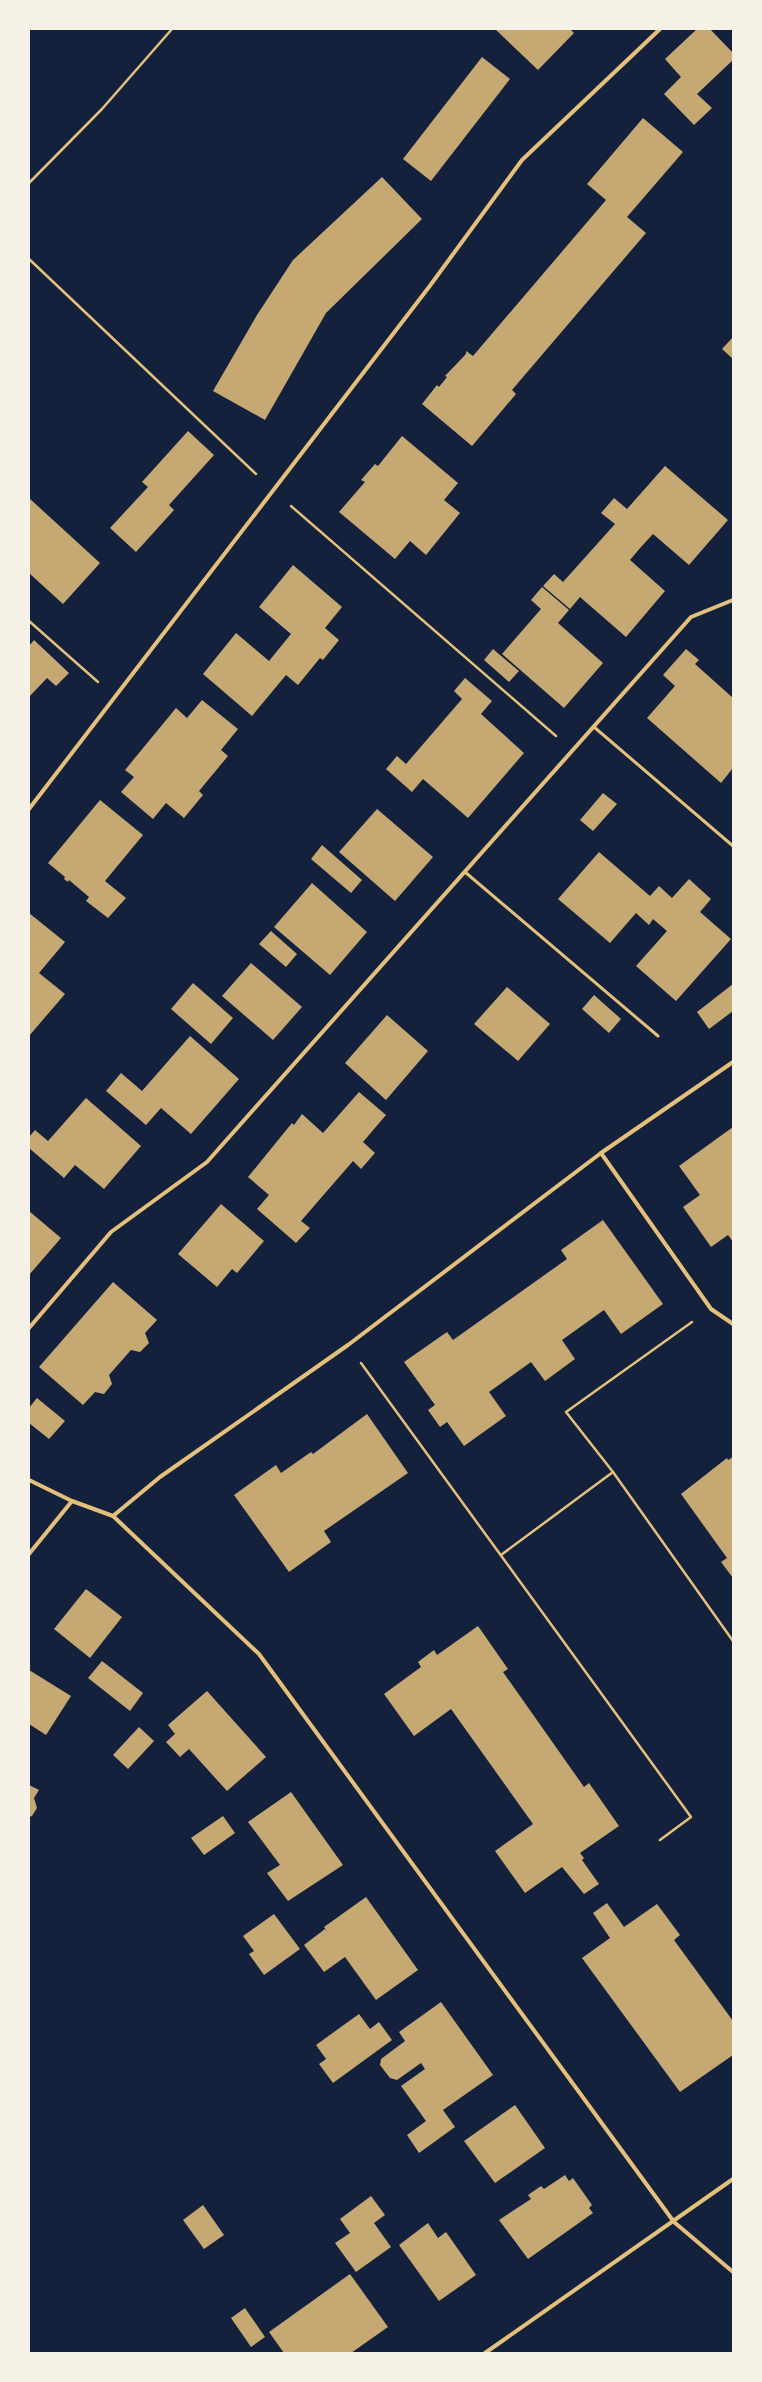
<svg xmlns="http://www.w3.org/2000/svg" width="762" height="2382" viewBox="0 0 762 2382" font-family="'Work Sans',sans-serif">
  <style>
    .building { fill: #c6a872 }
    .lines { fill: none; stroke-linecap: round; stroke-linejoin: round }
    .path { stroke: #e5c07b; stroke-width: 2.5 }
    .service { stroke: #e5c07b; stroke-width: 3 }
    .minor { stroke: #e5c07b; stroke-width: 4 }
  </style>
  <rect width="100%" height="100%" fill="#14213d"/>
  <g class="building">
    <path d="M495,29h75l4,4 -36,37z"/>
    <path d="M697,29h13l23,24v7l-36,34 15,14 -18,17 -30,-31 17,-17 -16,-18z"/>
    <path d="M482,57l28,22 -79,102 -28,-22z"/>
    <path d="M643,118l40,34 -56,65 19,16 -134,157 4,4 -44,52 -50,-42 15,-19 2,2 8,-10 -2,-1 21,-22v-3l7,5 133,-156 -19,-16z"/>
    <path d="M382,177l40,42 -96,94 -61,107 -52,-29 44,-76 36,-55z"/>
    <path d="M733,337v22l-11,-10z"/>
    <path d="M188,431l26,24 -45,50 5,5 -38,42 -26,-24 38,-41 -6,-5z"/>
    <path d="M402,436l56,47 -14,17 16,13 -34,42 -16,-14 -15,18 -56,-47 26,-30 -4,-2 14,-16 3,2z"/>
    <path d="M665,466l63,54 -39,45 -36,-31 -12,13 -11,13 35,31 -39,46 -46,-40 -10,12 -27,-23 11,-12 9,8 52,-58 -14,-11 13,-15 13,11z"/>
    <path d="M29,498l71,65 -37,41 -34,-31z"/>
    <path d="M293,565l49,42 -17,21 14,12 -16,20 -3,-2 -22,27 -12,-10 -34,41 -49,-42 33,-41 33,28 22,-27 -32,-27z"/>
    <path d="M542,587l27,23 -11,13 45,40 -39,45 -62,-54 39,-45 -10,-9z"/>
    <path d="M34,640l35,33 -13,13 -9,-8 -18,19v-51z"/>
    <path d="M493,649l26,22 -10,11 -25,-22z"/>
    <path d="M686,649l13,11 -4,4 38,34v70l-12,15 -74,-65 28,-32 -12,-11z"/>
    <path d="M465,678l27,23 -11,13 43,39 -56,65 -45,-39 -11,13 -26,-23 11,-13 9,8 56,-65 -8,-8z"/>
    <path d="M202,700l36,29 -17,21 7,6 -29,35 4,4 -19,23 -18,-15 -13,16 -32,-27 13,-15 -9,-7 51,-62 11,10z"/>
    <path d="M603,793l14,11 -24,27 -13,-11z"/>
    <path d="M100,800l43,35 -38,46 21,17 -18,20 -22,-17 3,-4 -20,-17 -1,2 -4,-3 1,-2 -17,-14z"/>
    <path d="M377,809l56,48 -38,44 -56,-49z"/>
    <path d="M322,845l40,35 -11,13 -40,-34z"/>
    <path d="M599,852l51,44 9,-10 13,12 17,-19 22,20 -11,13 31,27 -55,62 -40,-35 31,-35 -14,-12 -4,6 -13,-12 -26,30 -52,-44z"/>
    <path d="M312,883l55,49 -37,43 -56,-48z"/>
    <path d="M29,913l36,29 -26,31 26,21 -36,42z"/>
    <path d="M271,931l26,23 -11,13 -27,-23z"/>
    <path d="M251,963l51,44 -29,33 -51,-44z"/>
    <path d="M193,983l40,35 -22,26 -40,-35z"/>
    <path d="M733,984v27l-24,18 -12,-17z"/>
    <path d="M507,987l43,37 -32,37 -44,-37z"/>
    <path d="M594,995l27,24 -12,14 -27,-24z"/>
    <path d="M387,1015l41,36 -42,49 -41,-37z"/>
    <path d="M190,1036l49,43 -48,55 -30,-26 -15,17 -40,-34 15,-18 21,18z"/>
    <path d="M359,1092l27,23 -23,27 12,11 -14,16 -8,-8 -52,60 9,7 -14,15 -39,-34 12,-14 -21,-18 44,-54 2,2 8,-11 21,19z"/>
    <path d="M86,1098l55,48 -37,43 -29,-24 -11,13 -35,-30v-11l6,-7 13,11z"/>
    <path d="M733,1127v115l-5,-7 -17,12 -28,-40 17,-12 -21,-29z"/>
    <path d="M221,1204l43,37 -27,32 -5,-4 -15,18 -39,-33z"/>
    <path d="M29,1211l32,27 -32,37z"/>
    <path d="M603,1220l60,84 -42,30 -17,-24 -42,30 13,19 -30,22 -14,-19 -42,30 17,24 -42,30 -17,-24 -7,5 -12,-17 7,-5 -31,-43 43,-30 6,8 114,-81 -6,-9z"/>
    <path d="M113,1282l44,38 -12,13 4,10 -9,9 -9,-2 -22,25 3,9 -8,10 -9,-2 -12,13 -44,-38z"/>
    <path d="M37,1398l28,23 -16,18 -20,-16v-15z"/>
    <path d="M367,1414l41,59 -84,58 7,11 -42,30 -55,-77 42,-30 5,8 30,-21 2,2z"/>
    <path d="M733,1457v121l-12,-16 6,-4 -46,-64 46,-36 1,2z"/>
    <path d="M86,1589l36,28 -32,41 -36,-29z"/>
    <path d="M478,1626l30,43 -5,3 81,115 5,-4 30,43 -39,27 4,5 -2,2 17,24 -15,10 -22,-27 -37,26 -30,-42 38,-27 -82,-115 -37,27 -30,-42 37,-27 -3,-5 16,-12 3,5z"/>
    <path d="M102,1661l41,32 -13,18 -42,-33z"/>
    <path d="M29,1670l42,26 -25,39 -17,-11z"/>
    <path d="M207,1691l59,66 -39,34 -38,-42 -9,8 -14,-15 9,-8 -7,-9z"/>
    <path d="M139,1727l15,14 -26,28 -15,-14z"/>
    <path d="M29,1785l10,5 -5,8 3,10 -5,8 -3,1z"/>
    <path d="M291,1792l52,73 -55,36 -21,-28 13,-8 -32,-43z"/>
    <path d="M223,1816l12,17 -31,22 -13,-17z"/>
    <path d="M366,1897l52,73 -42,30 -31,-43 -21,15 -20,-27 21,-16 3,4 -4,-6z"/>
    <path d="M607,1903l17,24 33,-23 23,31 -6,5 59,81v34l-53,37 -98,-134 28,-20 -17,-25z"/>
    <path d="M274,1914l26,35 -36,26 -15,-21 5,-3 -11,-15z"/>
    <path d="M441,2002l52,73 -50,35 12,17 -36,26 -12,-18 19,-14 -25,-35 24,-17 -4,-6 -24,17 -7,-2 -10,-13 1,-6 24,-18 -6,-9z"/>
    <path d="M359,2014l11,15 9,-7 13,18 -59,43 -14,-19 7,-5 -10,-14z"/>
    <path d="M515,2105l30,43 -50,35 -31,-42z"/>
    <path d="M565,2175l4,6 4,-3 19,27 -3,3 4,5 -65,46 -29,-39 32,-21 -3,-4 13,-9 3,3z"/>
    <path d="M371,2196l14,19 -11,8 17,24 -35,25 -21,-29 15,-10 -10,-14z"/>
    <path d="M203,2205l21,30 -20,14 -21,-29z"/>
    <path d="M428,2223l10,15 8,-6 30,43 -37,26 -40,-56z"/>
    <path d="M350,2274l38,53 -37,26h-67l-15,-21z"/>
    <path d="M245,2308l20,29 -14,10 -20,-29z"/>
  </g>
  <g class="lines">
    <g class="path">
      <path d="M29,183l73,-74 70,-80"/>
      <path d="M29,259l227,215"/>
      <path d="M291,506l265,230"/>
      <path d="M29,621l69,61"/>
      <path d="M361,1363l330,454 -31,23"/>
      <path d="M613,1472l120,169"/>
      <path d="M501,1555l112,-83 -47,-60 126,-90"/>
    </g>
    <g class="service">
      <path d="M594,727l139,119"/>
      <path d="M465,872l193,164"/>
    </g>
    <g class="minor">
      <path d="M29,809l400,-522 93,-127 138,-131"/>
      <path d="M601,1153l110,156 22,15"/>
      <path d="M29,1328l82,-96 96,-70 484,-545 42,-17"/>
      <path d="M29,1480l43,21 41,15 146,138 415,568 59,50"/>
      <path d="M113,1516l47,-39 188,-132 253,-192 132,-91"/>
      <path d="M29,1554l43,-53"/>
      <path d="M485,2353l248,-174"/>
    </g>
  </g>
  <rect width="762" height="2382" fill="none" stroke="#f6f1e7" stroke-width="60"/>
</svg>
